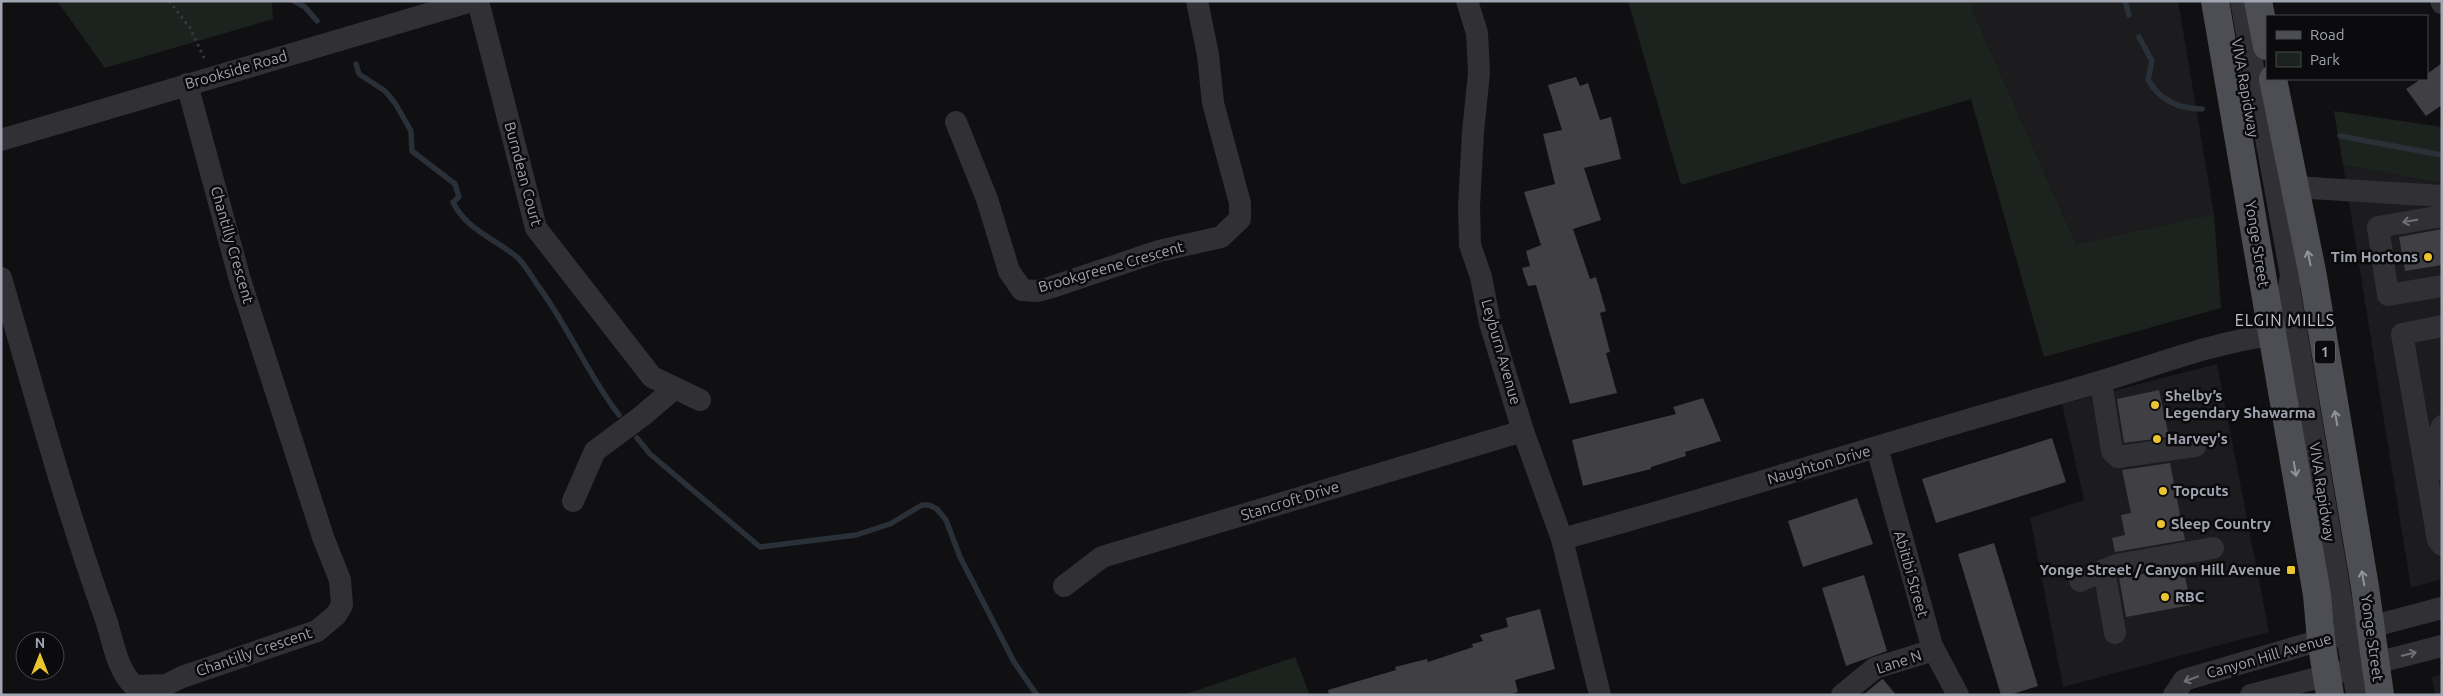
<svg xmlns="http://www.w3.org/2000/svg" width="2443" height="696" viewBox="0 0 2443 696" font-family="Ubuntu,sans-serif">
  <style>
    .built { fill: #1c1b1e }
    .green { fill: #1c231e }
    .lines { fill: none; stroke-linecap: round; stroke-linejoin: round }
    .stream { stroke: #2a3038; stroke-width: 5.5 }
    .building { fill: #3f3f44 }
    .path { stroke: #37373c; stroke-width: 3; stroke-dasharray: 2.5 4; stroke-linecap: butt }
    .minor { stroke: #313135; stroke-width: 22 }
    .major { stroke: #4d4d54; stroke-width: 28 }
    .oneway { stroke: #6f7079 }
    .oneway2 { stroke: #90939e }
    .poi-dot { fill: #eac52f; stroke: #0b0a0c; stroke-width: 2 }
    .labels { text-anchor: middle; stroke-width: 5; stroke-linejoin: round; paint-order: stroke }
    .shield { fill: #0b0a0c; stroke: #747680; stroke-width: 1 }
    .shield-label { font-size: 14px; font-weight: bold; fill: #a1a4b1 }
    .street-label { font-size: 15px; fill: #a1a4b1; stroke: #0b0a0c }
    .poi-label { font-size: 15px; font-weight: bold; fill: #a1a4b1; stroke: #0b0a0c; text-anchor: start }
    .neighbourhood-label { font-size: 16px; letter-spacing: 1px; fill: #c2c3cd; stroke: #0b0a0c }
  </style>
  <rect width="100%" height="100%" fill="#100f11"/>
  <g class="built">
    <path d="M1978,1h200l36,213 -138,30 -104,-235z"/>
    <path d="M2343,165l99,18v396l-31,9z"/>
    <path d="M2217,364l52,268 -206,55 -33,-169 54,-18 -22,-96z"/>
    <path d="M2442,674v21h-7l-3,-18z"/>
  </g>
  <g class="green">
    <path d="M57,1h215l1,18 -168,49z"/>
    <path d="M1628,1h350l-6,8 104,235 138,-30 7,94 -177,49 -73,-258 -290,86z"/>
    <path d="M2334,111l108,16v56l-99,-18z"/>
    <path d="M1295,657l15,38h-127z"/>
  </g>
  <g class="lines">
    <g class="stream">
      <path d="M294,1l11,6 12,14"/>
      <path d="M2125,1l4,14"/>
      <path d="M2139,37l13,24 -4,19c12,20 31,29 54,29"/>
      <path d="M356,64l3,10 26,17 10,12 16,28 1,20 43,33 4,13 -6,5c13,28 43,37 65,56 7,7 13,17 18,25 32,42 51,91 83,132"/>
      <path d="M2340,136l102,19"/>
      <path d="M637,438l13,16 110,93 96,-12 34,-11 32,-19h7l8,4 9,11 14,37 54,105 23,33"/>
    </g>
  </g>
  <g class="building">
    <path d="M2442,63v42l-16,11 -20,-27 15,-10h6v-5z"/>
    <path d="M1576,77l4,9 8,-3 12,37 11,-3 10,42 -37,9 17,52 -28,9 17,50 6,-2 10,34 -6,2 10,39 -4,1 11,40 -47,11 -34,-119 -8,1 -6,-18 8,-2 -4,-15 15,-6 -17,-53 31,-8 -12,-50 19,-4 -14,-45z"/>
    <path d="M2442,229v36l-37,6 -6,-34z"/>
    <path d="M2159,390l10,47 -45,6 -7,-44z"/>
    <path d="M1703,398l18,43 -36,11 1,4 -35,11v2l-68,17 -11,-46 104,-26 -3,-7z"/>
    <path d="M2052,438l14,44 -130,41 -14,-44z"/>
    <path d="M2170,463l15,77 -70,12 -3,-14 13,-3 -4,-20 10,-2 -9,-43z"/>
    <path d="M1857,498l16,46 -70,23 -15,-46z"/>
    <path d="M1994,543l44,143 -28,9h-9l-43,-141z"/>
    <path d="M2183,567l8,38 -65,12 -7,-39z"/>
    <path d="M1864,575l23,76 -41,15 -24,-78z"/>
    <path d="M1540,609l15,60 -40,11 3,12 -10,3h-179l-1,-5 68,-20 -1,-3 32,-8 1,3 45,-15 -1,-3 11,-3 -3,-6 28,-8 -2,-9z"/>
    <path d="M1883,679l13,16h-33l18,-15z"/>
  </g>
  <g class="lines">
    <path class="path" d="M169,1l21,27 15,32"/>
    <g class="minor">
      <path d="M478,1l58,227 116,149 48,23"/>
      <path d="M1467,1l10,32 2,40 -6,59 -4,75 1,38 11,32 9,46 33,108 39,108 38,156"/>
      <path d="M2241,1l50,274 -2,13 68,407"/>
      <path d="M2441,1l1,2"/>
      <path d="M956,122l31,77 22,72 13,19 16,1 14,-4 107,-36 62,-14 19,-18v-16l-27,-100 -5,-48 -11,-54"/>
      <path d="M1,140l471,-139"/>
      <path d="M2294,187l148,9"/>
      <path d="M2442,216l-64,11 10,68 54,-9"/>
      <path d="M1,278c33,112 63,225 103,336 9,24 11,53 30,72l32,-1 16,-8 135,-46 19,-16 6,-10 -2,-25 -17,-43 -83,-257 -53,-196"/>
      <path d="M2442,326l-40,8 36,206 4,5"/>
      <path d="M2101,382l11,69 6,6 77,-11"/>
      <path d="M2078,388c64,-17 126,-44 193,-53"/>
      <path d="M2442,426l-5,13 5,31"/>
      <path d="M1877,448l55,198 26,49"/>
      <path d="M573,501l22,-50 47,-35 33,-28"/>
      <path d="M1562,539c172,-47 341,-102 513,-150"/>
      <path d="M2104,570l11,63"/>
      <path d="M2080,581l36,-16 97,-17"/>
      <path d="M1064,586l38,-29 421,-126"/>
      <path d="M1842,695l33,-27 59,-18"/>
      <path d="M2174,695l10,-15 137,-40 121,-32"/>
      <path d="M2251,695l191,-49"/>
    </g>
    <g class="major">
      <path d="M2215,1l102,594 4,45 9,55"/>
      <path d="M2258,1l9,45"/>
      <path d="M2273,79l39,192 53,316 15,108"/>
    </g>
  </g>
  <defs><path id="oneway-shaft" d="M-6 0H5M1.5-3L5.5 0L1.5 3" fill="none" stroke-width="1.6" stroke-linecap="round" stroke-linejoin="round" transform="scale(1.25)"/></defs>
  <g class="oneway">
    <use href="#oneway-shaft" transform="translate(2410 221) rotate(170)"/>
    <use href="#oneway-shaft" transform="translate(2409 654) rotate(-14)"/>
    <use href="#oneway-shaft" transform="translate(2191 679) rotate(159)"/>
  </g>
  <g class="oneway2">
    <use href="#oneway-shaft" transform="translate(2309 258) rotate(-102)"/>
    <use href="#oneway-shaft" transform="translate(2336 418) rotate(-100)"/>
    <use href="#oneway-shaft" transform="translate(2295 469) rotate(80)"/>
    <use href="#oneway-shaft" transform="translate(2363 578) rotate(-100)"/>
  </g>
  <g class="poi-dot">
    <circle cx="2428" cy="257" r="5"/>
    <circle cx="2155" cy="405" r="5"/>
    <circle cx="2157" cy="439" r="5"/>
    <circle cx="2163" cy="491" r="5"/>
    <circle cx="2161" cy="524" r="5"/>
    <rect x="2286" y="565" width="10" height="10" rx="2.5"/>
    <circle cx="2165" cy="597" r="5"/>
  </g>
  <g class="labels">
    <rect class="shield" x="2315" y="340.5" width="20" height="23" rx="4"/>
    <g class="shield-label">
      <text x="2325" y="357">1</text>
    </g>
    <g class="street-label">
      <text transform="translate(236 70) rotate(-16)" y="5">Brookside Road</text>
      <text transform="translate(2245 88) rotate(80)" y="5">VIVA Rapidway</text>
      <text transform="translate(523 174) rotate(75)" y="5">Burndean Court</text>
      <text transform="translate(2257 244) rotate(81)" y="5">Yonge Street</text>
      <text transform="translate(232 245) rotate(74)" y="5">Chantilly Crescent</text>
      <text transform="translate(1111 267) rotate(-16)" y="5">Brookgreene Crescent</text>
      <text transform="translate(1501 352) rotate(74)" y="5">Leyburn Avenue</text>
      <text transform="translate(1819 465) rotate(-16)" y="5">Naughton Drive</text>
      <text transform="translate(2322 492) rotate(81)" y="5">VIVA Rapidway</text>
      <text transform="translate(1290 501) rotate(-17)" y="5">Stancroft Drive</text>
      <text transform="translate(1911 574) rotate(74)" y="5">Abitibi Street</text>
      <text transform="translate(2372 638) rotate(82)" y="5">Yonge Street</text>
      <text transform="translate(254 652) rotate(-19)" y="5">Chantilly Crescent</text>
      <text transform="translate(2269 656) rotate(-16)" y="5">Canyon Hill Avenue</text>
      <text transform="translate(1899 662) rotate(-18)" y="5">Lane N</text>
    </g>
    <g class="poi-label">
      <text x="2418" y="262" text-anchor="end">Tim Hortons</text>
      <text x="2165" y="401">Shelby’s<tspan x="2165" dy="17">Legendary Shawarma</tspan></text>
      <text x="2167" y="444">Harvey's</text>
      <text x="2173" y="496">Topcuts</text>
      <text x="2171" y="529">Sleep Country</text>
      <text x="2281" y="575" text-anchor="end">Yonge Street / Canyon Hill Avenue</text>
      <text x="2175" y="602">RBC</text>
    </g>
    <g class="neighbourhood-label">
      <text x="2285" y="326">ELGIN MILLS</text>
    </g>
  </g>
  <rect width="2443" height="696" fill="none" stroke="#a1a4b1" stroke-width="5"/>
  <rect x="2266" y="15" width="162" height="65" fill="#0b0a0c" stroke="#47484e"/>
  <rect x="2276" y="31" width="25" height="8" fill="#4d4d54" stroke="#47484e"/>
  <text x="2310" y="40" font-size="15" fill="#a1a4b1">Road</text>
  <rect x="2276" y="52" width="25" height="15" fill="#1c231e" stroke="#47484e"/>
  <text x="2310" y="65" font-size="15" fill="#a1a4b1">Park</text>
  <g transform="translate(40 656)"><circle r="24" fill="#0b0a0c" stroke="#47484e"/>
  <path d="M0-4L9 19L0 12L-9 19Z" fill="#eac52f"/>
  <text y="-8" font-size="14" font-weight="bold" text-anchor="middle" fill="#a1a4b1">N</text>
  </g>
</svg>
